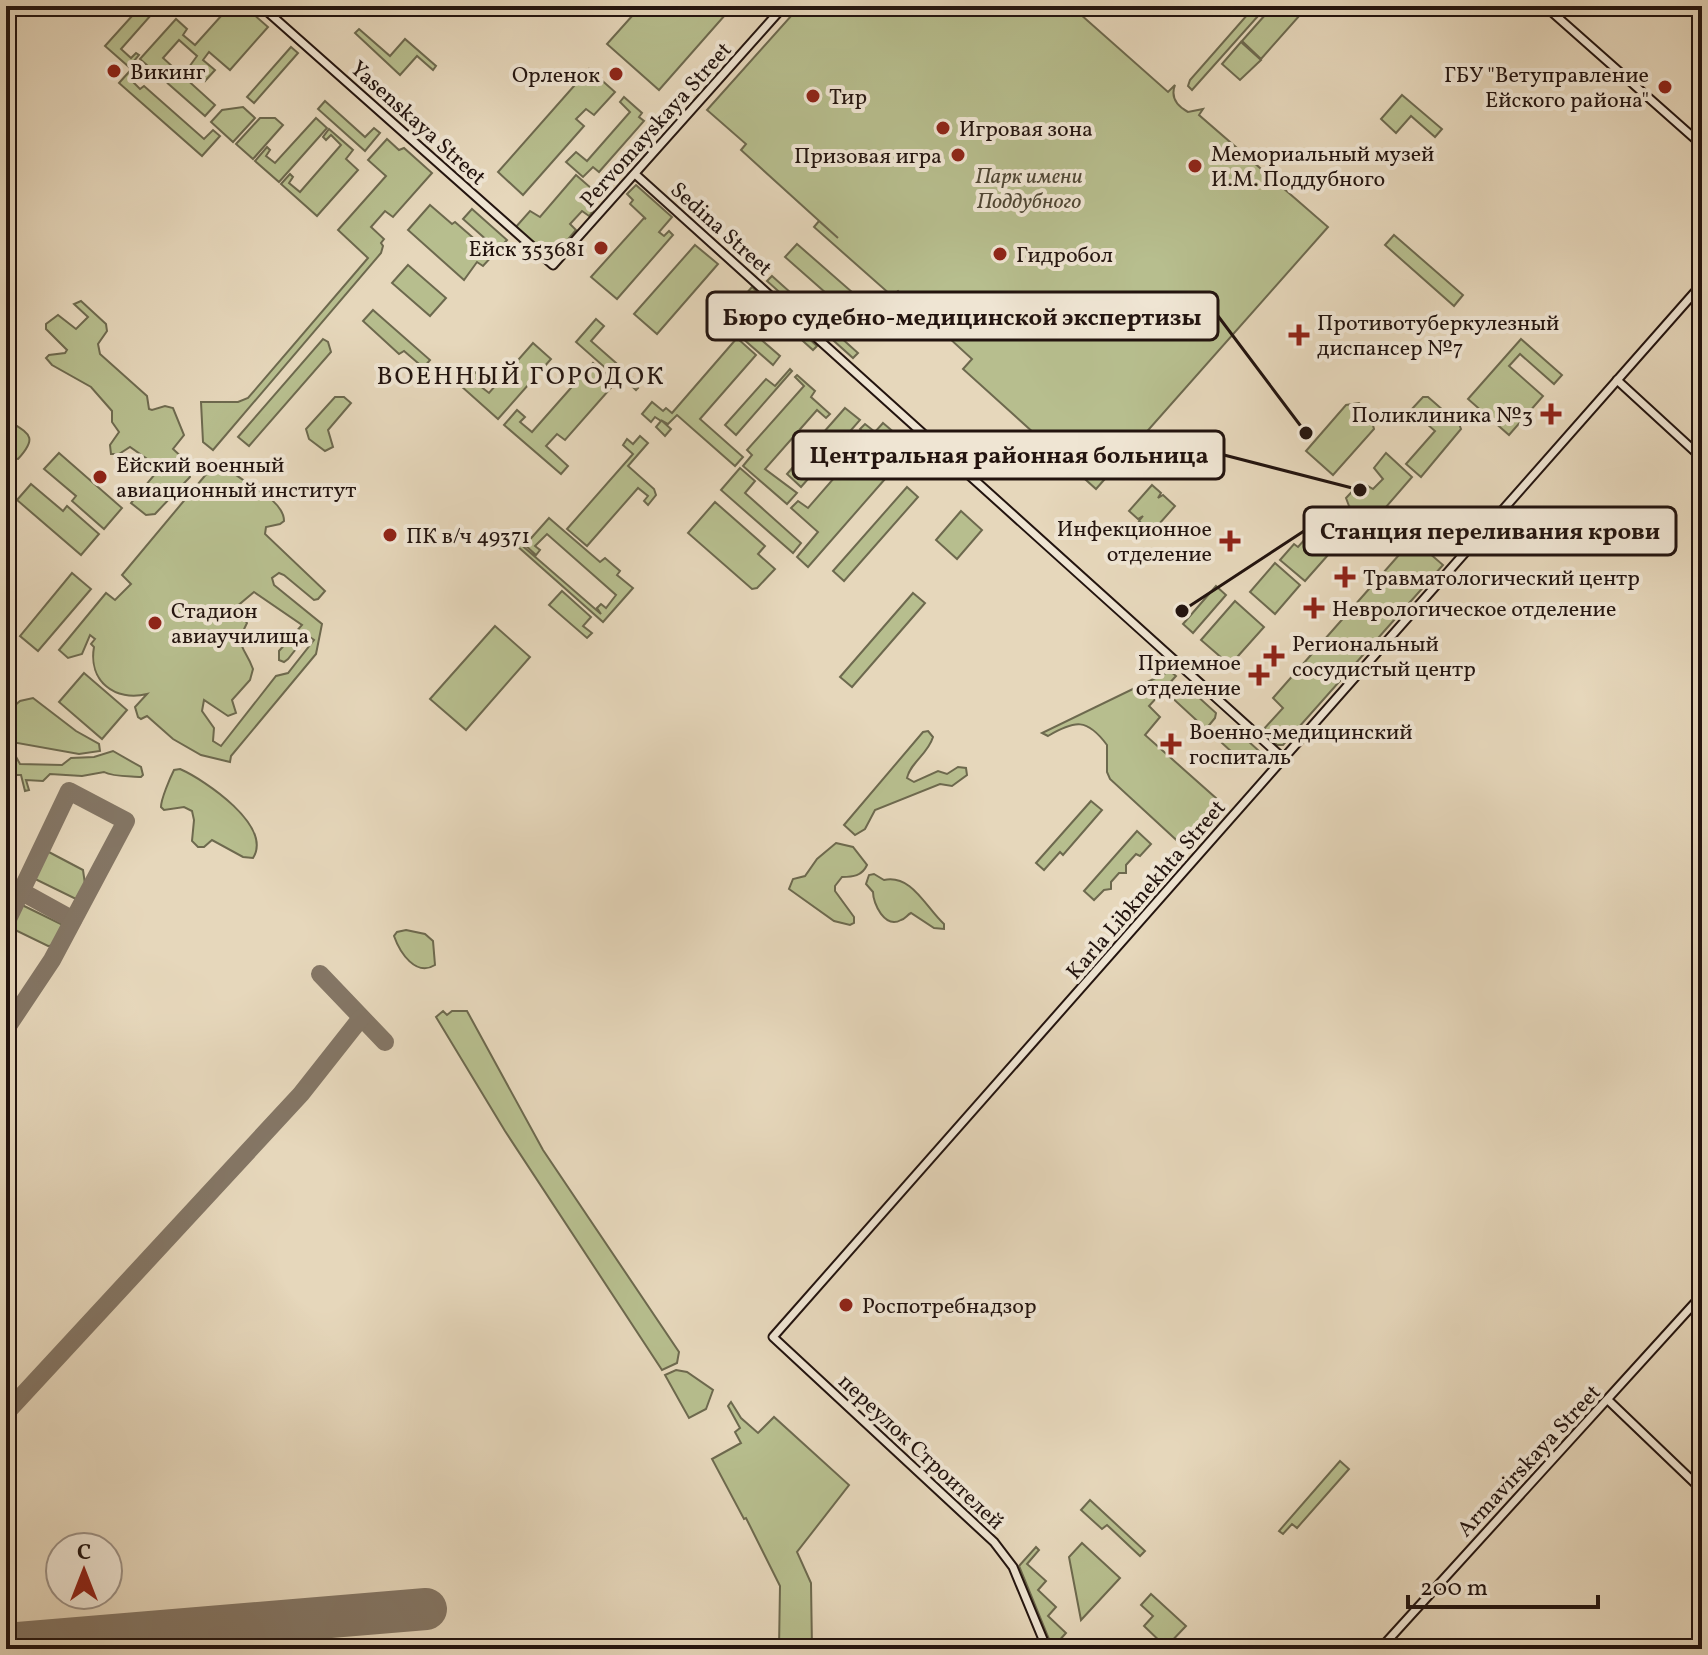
<svg xmlns="http://www.w3.org/2000/svg" width="1708" height="1655" viewBox="0 0 1708 1655" font-family="Vollkorn,serif">
  <style>
    .green { fill: #b7be8e; stroke: #6d694e; stroke-width: 2; fill-rule: evenodd }
    .lines { fill: none; stroke-linecap: round; stroke-linejoin: round }
    .taxiway { stroke: #847665; stroke-width: 18 }
    .runway { stroke: #847665; stroke-width: 42 }
    .secondary-casing { stroke: #23140f; stroke-width: 11 }
    .secondary { stroke: #efe5d3; stroke-width: 7 }
    .poi-dot { fill: #8f2418; stroke: #efe5d3; stroke-width: 3 }
    .labels { text-anchor: middle; stroke-width: 8; stroke-linejoin: round; paint-order: stroke }
    .poi-label { font-size: 22px; fill: #23140f; stroke: #efe5d3; text-anchor: start }
    .street-label { font-size: 22px; fill: #23140f; stroke: #efe5d3 }
    .park-label { font-size: 22px; font-style: italic; fill: #4f4735; stroke: #efe5d3 }
    .quarter-label { font-size: 26px; letter-spacing: 2px; fill: #23140f; stroke: #efe5d3 }
    .leader { fill: none; stroke: #23140f; stroke-width: 3 }
    .callout-dot { fill: #23140f; stroke: #efe5d3; stroke-width: 3 }
    .callout { fill: #efe5d3; stroke: #23140f; stroke-width: 3 }
    .callout-label { font-size: 24px; text-anchor: middle; font-weight: bold; fill: #23140f }
  </style>
  <rect width="100%" height="100%" fill="#e6d7bb"/>
  <filter id="stains"><feTurbulence type="fractalNoise" baseFrequency=".0025" numOctaves="4"/><feColorMatrix values="0 0 0 0 .2 0 0 0 0 .09 0 0 0 0 .02 0 0 0 .5 -.17"/></filter>
  <radialGradient id="worn" r=".72"><stop offset=".6" stop-color="#630" stop-opacity="0"/><stop offset="1" stop-color="#630" stop-opacity=".3"/></radialGradient>
  <g class="green">
    <path d="M141,6h18l-38,43 10,9 5,-5 3,2 -10,12 -24,-21z"/>
    <path d="M230,6h14l24,21 -38,43 -21,-18 -6,8 12,10 -10,11 -16,-14 8,-11 -18,-16 -16,18 52,47 -10,11 -65,-57 36,-40 11,10 -4,6 12,10z"/>
    <path d="M641,6h92l-74,84 -52,-46z"/>
    <path d="M800,6h271l97,86 7,-7c-5,13 2,21 13,27l15,-3 -4,6 129,112 -232,262 -133,-120 9,-10 -74,-68 -6,5 -78,-69 5,-6 19,17 -97,-88 5,-6 -39,-34z"/>
    <path d="M1255,6h12l-75,84 -4,-4 2,-6z"/>
    <path d="M1273,6h35l-47,53 -19,-18z"/>
    <path d="M359,29l31,27 15,-17 31,27 -3,4 -16,-14 -17,19 -45,-42z"/>
    <path d="M1241,42l20,18 -21,20 -18,-16z"/>
    <path d="M291,47l7,6 -44,50 -7,-6z"/>
    <path d="M137,63l7,6 -11,13 7,7 4,-3 60,53 9,-9 7,6 -18,20 -83,-73z"/>
    <path d="M589,69l26,23 -21,23 -8,-6 -10,10 8,7 -61,69 -25,-23z"/>
    <path d="M1402,95l40,34 -7,8 -24,-21 -15,17 -15,-14z"/>
    <path d="M624,97l18,16 -3,4 5,4 -45,51 -6,-5 -10,10 -17,-15 10,-10 11,9 43,-49 -10,-10z"/>
    <path d="M325,101l40,36 9,-9 6,5 -15,18 -47,-42z"/>
    <path d="M243,107l12,11 -22,24 -22,-20 11,-12z"/>
    <path d="M260,118h15l8,7 -30,34 -17,-15z"/>
    <path d="M316,118l11,10 -48,54 -24,-21 12,-14 3,3 -4,6 9,7z"/>
    <path d="M329,129l24,21 -7,9 12,11 -41,46 -36,-32 9,-10 3,3 -4,6 11,9 41,-47 -10,-10 -5,5 -3,-3z"/>
    <path d="M387,139l12,11 5,-2 28,25 -39,44 -8,-6 -14,16 13,12 -3,4 2,3 -2,7 -168,197 -10,-8 -2,-40h37l10,-4 120,-140 -30,-28 48,-54 -18,-16z"/>
    <path d="M576,175l23,20 -10,12 4,4 -4,5 -7,-5 -12,13 6,6 -18,21 -17,-1 -26,-22 15,-17 10,6z"/>
    <path d="M636,185l36,32 -13,15 5,4 5,-5 4,4 -56,64 -26,-22 53,-59 2,1 -16,-15 3,-4 -6,-6z"/>
    <path d="M430,205l22,19 3,-2 38,33 -10,11 -6,-4 -13,18 -56,-50z"/>
    <path d="M472,209l35,31 -9,10 -35,-31z"/>
    <path d="M1394,235l69,60 -9,11 -69,-61z"/>
    <path d="M797,244l87,76 -4,5 -12,-11 -8,9 -75,-66z"/>
    <path d="M695,245l23,19 -61,70 -23,-20z"/>
    <path d="M408,265l38,33 -16,18 -38,-33z"/>
    <path d="M772,276l86,77 -5,5 -86,-77z"/>
    <path d="M752,287l65,59 -4,4 -58,-52 -9,10 3,4 -5,6 -11,-9z"/>
    <path d="M81,301l25,23 1,7 -9,13 2,10 47,42 2,13 3,1 13,-4 8,2 11,27 -11,14 13,12 4,16 -35,37 -9,1 -15,-12 29,-35 -30,-21 -11,7h-8l-1,-9 9,-13 -7,-10v-11l-21,-24 -39,-22 -6,-7 3,-3 16,-2 2,-3 -21,-21v-5l12,-9 18,14 12,-12 -14,-13z"/>
    <path d="M373,310l57,50 -10,12 -4,-4 2,-5 -14,-12 -5,3 -36,-33z"/>
    <path d="M734,316l46,40 -7,9 -47,-41z"/>
    <path d="M596,319l8,7 -13,15 41,36 -2,3 8,8 -2,2 -14,-13 -3,3 -43,-38z"/>
    <path d="M737,338l19,17 -56,64 43,38 -8,9 -58,-51 -9,9 -7,-4 10,9 -6,7 -9,-9 5,-6 -6,-4 -4,5 -9,-8 10,-12 11,9 3,-3 6,5z"/>
    <path d="M323,339l5,3 3,10 -82,94 -11,-9z"/>
    <path d="M1521,339l41,36 -8,9 -34,-30 -11,12 34,30 -34,39 -41,-36z"/>
    <path d="M533,343l18,16 -53,60 -37,-33 13,-15 5,5 -4,6 14,11z"/>
    <path d="M593,363l23,19 -51,58 -8,-6 -11,12 22,20 -7,8 -57,-49 13,-15 8,7 -5,5 12,10z"/>
    <path d="M790,369l2,2 -56,64 -11,-10 41,-46 9,7z"/>
    <path d="M797,375l18,16 -4,6 19,17 -4,4 -9,-8 -52,59 32,24 -10,11 -44,-38 9,-11 -5,-5 57,-64 -9,-9z"/>
    <path d="M335,397h9l7,6 -23,27 5,17 -8,4 -16,-12 -3,-10z"/>
    <path d="M1423,397h5l31,27 2,5 -40,48 -15,-13 29,-33 -24,-21z"/>
    <path d="M1359,403l10,8 5,18 -41,46 -27,-24 40,-46z"/>
    <path d="M845,408l15,12 -59,67 -14,-13z"/>
    <path d="M6,419c23,15 33,17 12,40l-12,-2z"/>
    <path d="M883,423l13,11 -8,9 8,8 -12,13 8,7 -84,96 -11,-10 21,-25 -27,-24 7,-7 10,7 61,-70 -9,-9 5,-5 10,8z"/>
    <path d="M640,436l8,7 -20,23 26,23 2,6 -8,10 -4,-4 4,-5 -10,-8 -51,58 -20,-17 66,-75 -10,-9 4,-6 6,5z"/>
    <path d="M59,453l63,55 -18,21 -32,-28 4,-5 -32,-27z"/>
    <path d="M1386,453l26,24 -39,45h-4l-20,-16 -3,-8 15,-16 12,7 10,-10 -9,-11z"/>
    <path d="M213,466l4,4h13c14,14 54,29 54,51l-4,3 -14,3 -1,7 60,57 -7,8 -4,1 -30,-25 -5,-2 -7,5 2,7 48,39 -6,30 -85,102 -1,6 -29,-7 -28,-16 -26,-23 -6,3 -3,-2 -3,-10 12,-13c-32,8 -59,-13 -53,-47l-3,-3 4,-5 -5,-4 -8,19 -14,4 -9,-8 47,-57 9,7 16,-16 -9,-9zM254,592l48,33 -23,26v9l5,2 4,-3 19,-24 7,5 -26,33 -12,3 -55,70 -8,-5 1,-13 -12,-17 2,-11 24,16 8,-3 -4,-13 18,-20 3,-11c-8,-23 -19,-21 -6,-46l-12,-15z"/>
    <path d="M740,468l15,13 -10,12 56,50 -8,10 -72,-63z"/>
    <path d="M31,484l32,27 4,-5 32,28 -18,21 -64,-55z"/>
    <path d="M1152,485l9,8 -3,5 5,-3 12,11 -23,26 -13,-11 4,-5 -5,3 -9,-8z"/>
    <path d="M907,487l11,10 -74,84 -11,-10z"/>
    <path d="M715,502l50,44 -7,8 17,15 -18,19 -5,1 -64,-56z"/>
    <path d="M961,511l21,19 -25,29 -21,-19z"/>
    <path d="M549,518l51,44 5,-4 15,13 -3,4 16,13 -30,34 -87,-77 2,-3 83,72 -4,-6 4,-4 5,4 10,-13 -69,-61 -12,12 5,4 -4,5 -11,-10z"/>
    <path d="M1307,537l21,18 -23,26 -25,-21 14,-16 4,3z"/>
    <path d="M1413,539l30,26 -160,180h-6l-15,-14 21,-23 -10,-10z"/>
    <path d="M1275,563l25,22 -25,29 -25,-22z"/>
    <path d="M72,573l19,16 -53,62 -18,-15z"/>
    <path d="M1216,586l10,9 -33,38 -10,-9z"/>
    <path d="M562,591l29,26 -8,9 9,7 -5,5 -38,-33z"/>
    <path d="M913,593l12,10 -73,84 -12,-10z"/>
    <path d="M1235,601l29,26 -34,38 -29,-25z"/>
    <path d="M495,626l35,31 -64,73 -36,-31z"/>
    <path d="M1170,671l6,5 -27,30 11,11 -15,18 72,64 -1,11 -32,37 -74,-68 -3,-7v-27c-20,-27 -32,-25 -59,-9l-6,-3z"/>
    <path d="M84,673l43,37 -25,29 -43,-37z"/>
    <path d="M1184,684l32,29 -1,5 -9,11 -38,-35 7,-9 5,4z"/>
    <path d="M33,698l43,33 23,13 1,7 -21,3 -73,-13v-28l14,-12z"/>
    <path d="M1214,728l15,9 7,-7 23,21 -13,14 -36,-33z"/>
    <path d="M928,731l5,6c-5,17 -23,26 -26,41l7,4 24,-11 9,3 11,-7 8,1 1,7 -15,11 -12,-2 -65,26 -10,19 -10,6 -11,-10 79,-93z"/>
    <path d="M6,750l9,5 5,9 42,1 9,-7 23,-1 19,-6 28,16 2,8 -2,2c-11,-1 -28,0 -37,-5l-22,4 -32,-2 -7,7 -17,-1 3,10 -4,1 -4,-16h-12l-3,8z"/>
    <path d="M180,769c25,11 93,57 73,89l-10,-1 -31,-17 -8,7h-6l-6,-6 2,-21 -2,-9 -8,-4 -20,3 -3,-3c0,-8 9,-29 13,-37z"/>
    <path d="M1091,801l11,9 -39,45 -3,-3 -16,18 -8,-7z"/>
    <path d="M1137,831l14,13 -11,12 -4,-2 -10,11v8h-7l-8,9v7l-7,1 -10,10 -10,-9z"/>
    <path d="M836,843l17,4 14,18c-5,11 -14,12 -25,12l-7,9v5l19,26v6l-4,2 -16,-4 -45,-32 4,-10 12,-3 12,-17z"/>
    <path d="M45,850l38,20 3,21 -6,10 -49,-24z"/>
    <path d="M874,874l10,6c28,-6 42,28 60,44v5l-10,-1 -23,-15c-4,2 -6,6 -10,7 -16,9 -28,-16 -28,-28l-7,-8 3,-9z"/>
    <path d="M20,904l47,23 -10,18 -9,1 -39,-19z"/>
    <path d="M406,930l19,4 8,7 2,24c-19,12 -35,-12 -41,-29l3,-4z"/>
    <path d="M443,1011l4,4 5,-4h15l76,139 136,202 -2,11 -15,7 -157,-239 -69,-114z"/>
    <path d="M676,1370l11,2 26,18 -7,19 -17,9 -24,-43z"/>
    <path d="M731,1402l10,16 17,15 16,-16 75,68 -52,67 14,31 1,66h-33l1,-63 -34,-68 -2,1 -32,-60 29,-16 -6,-11 5,-4 -12,-22z"/>
    <path d="M1340,1461l9,8 -52,59 -5,-4 -9,10 -4,-3z"/>
    <path d="M1090,1500l55,51 -5,5 -33,-31 -5,4 -21,-19z"/>
    <path d="M1082,1543l38,35 -39,42 -12,-63z"/>
    <path d="M1036,1547l3,3 -12,14 19,17 -8,9 18,17 -8,9 18,17 -9,10 7,6h-11l-34,-83z"/>
    <path d="M1151,1594l35,32 -20,21 -22,-21 9,-10 -12,-11z"/>
  </g>
  <g class="lines">
    <g class="taxiway">
      <path d="M6,883l67,37"/>
      <path d="M6,923l63,-132 57,30 -74,139 -46,69"/>
      <path d="M320,974l65,68"/>
      <path d="M6,1413l295,-319 60,-76"/>
    </g>
    <path class="runway" d="M6,1644l420,-35"/>
    <g class="secondary-casing">
      <g id="secondary">
        <path d="M261,6l292,259 231,-259"/>
        <path d="M1545,6l157,139"/>
        <path d="M635,174l649,585"/>
        <path d="M1617,380l85,78"/>
        <path d="M1608,1400l94,90"/>
        <path d="M1047,1649l-34,-82 -19,-25 -221,-205 929,-1053"/>
        <path d="M1380,1649l322,-354"/>
      </g>
    </g>
    <use href="#secondary" class="secondary"/>
  </g>
  <g class="poi-dot">
    <circle cx="114" cy="71" r="8"/>
    <circle cx="616" cy="74" r="8"/>
    <circle cx="1665" cy="87" r="8"/>
    <circle cx="813" cy="96" r="8"/>
    <circle cx="943" cy="128" r="8"/>
    <circle cx="958" cy="155" r="8"/>
    <circle cx="1195" cy="166" r="8"/>
    <circle cx="601" cy="248" r="8"/>
    <circle cx="1000" cy="254" r="8"/>
    <path d="M1295 323h8v8h8v8h-8v8h-8v-8h-8v-8h8z"/>
    <path d="M1547 402h8v8h8v8h-8v8h-8v-8h-8v-8h8z"/>
    <circle cx="100" cy="477" r="8"/>
    <circle cx="390" cy="535" r="8"/>
    <path d="M1226 529h8v8h8v8h-8v8h-8v-8h-8v-8h8z"/>
    <path d="M1341 565h8v8h8v8h-8v8h-8v-8h-8v-8h8z"/>
    <path d="M1310 596h8v8h8v8h-8v8h-8v-8h-8v-8h8z"/>
    <circle cx="155" cy="623" r="8"/>
    <path d="M1270 644h8v8h8v8h-8v8h-8v-8h-8v-8h8z"/>
    <path d="M1255 663h8v8h8v8h-8v8h-8v-8h-8v-8h8z"/>
    <path d="M1167 732h8v8h8v8h-8v8h-8v-8h-8v-8h8z"/>
    <circle cx="846" cy="1305" r="8"/>
  </g>
  <g class="labels">
    <g class="poi-label">
      <text x="130" y="79">Викинг</text>
      <text x="600" y="82" text-anchor="end">Орленок</text>
      <text x="1649" y="82" text-anchor="end">ГБУ "Ветуправление<tspan x="1649" dy="25">Ейского района"</tspan></text>
      <text x="829" y="104">Тир</text>
      <text x="959" y="136">Игровая зона</text>
      <text x="1211" y="161">Мемориальный музей<tspan x="1211" dy="25">И.М. Поддубного</tspan></text>
      <text x="942" y="163" text-anchor="end">Призовая игра</text>
      <text x="585" y="256" text-anchor="end">Ейск 353681</text>
      <text x="1016" y="262">Гидробол</text>
      <text x="1317" y="330">Противотуберкулезный<tspan x="1317" dy="25">диспансер №7</tspan></text>
      <text x="1533" y="422" text-anchor="end">Поликлиника №3</text>
      <text x="116" y="472">Ейский военный<tspan x="116" dy="25">авиационный институт</tspan></text>
      <text x="1212" y="536" text-anchor="end">Инфекционное<tspan x="1212" dy="25">отделение</tspan></text>
      <text x="406" y="543">ПК в/ч 49371</text>
      <text x="1363" y="585">Травматологический центр</text>
      <text x="1332" y="616">Неврологическое отделение</text>
      <text x="171" y="618">Стадион<tspan x="171" dy="25">авиаучилища</tspan></text>
      <text x="1292" y="651">Региональный<tspan x="1292" dy="25">сосудистый центр</tspan></text>
      <text x="1241" y="670" text-anchor="end">Приемное<tspan x="1241" dy="25">отделение</tspan></text>
      <text x="1189" y="739">Военно-медицинский<tspan x="1189" dy="25">госпиталь</tspan></text>
      <text x="862" y="1313">Роспотребнадзор</text>
    </g>
    <g class="street-label">
      <text transform="translate(419 122) rotate(42)" y="8">Yasenskaya Street</text>
      <text transform="translate(655 124) rotate(-48)" y="8">Pervomayskaya Street</text>
      <text transform="translate(722 228) rotate(42)" y="8">Sedina Street</text>
      <text transform="translate(1145 889) rotate(-49)" y="8">Karla Libknekhta Street</text>
      <text transform="translate(922 1451) rotate(43)" y="8">переулок Строителей</text>
      <text transform="translate(1528 1460) rotate(-47)" y="8">Armavirskaya Street</text>
    </g>
    <g class="park-label">
      <text x="1029" y="183">Парк имени<tspan x="1029" dy="25">Поддубного</tspan></text>
    </g>
    <g class="quarter-label">
      <text x="521" y="384">ВОЕННЫЙ ГОРОДОК</text>
    </g>
  </g>
  <path class="leader" d="M1306 433L1218 316M1360 490L1224 455M1182 611L1304 531"/>
  <g class="callout-dot">
    <circle cx="1306" cy="433" r="8"/>
    <circle cx="1360" cy="490" r="8"/>
    <circle cx="1182" cy="611" r="8"/>
  </g>
  <g class="callout">
    <rect x="707" y="292" width="511" height="48" rx="8"/>
    <rect x="793" y="431" width="431" height="48" rx="8"/>
    <rect x="1304" y="507" width="372" height="48" rx="8"/>
  </g>
  <g class="callout-label">
    <text x="962" y="325">Бюро судебно-медицинской экспертизы</text>
    <text x="1009" y="463">Центральная районная больница</text>
    <text x="1490" y="539">Станция переливания крови</text>
  </g>
  <rect width="1708" height="1655" fill="none" stroke="#e6d7bb" stroke-width="32"/>
  <rect x="8" y="8" width="1692" height="1639" fill="none" stroke="#23140f" stroke-width="4"/>
  <rect x="16" y="16" width="1676" height="1623" fill="none" stroke="#23140f" stroke-width="2"/>
  <g transform="translate(84 1571)"><circle r="38" fill="#efe5d3" stroke="#9d9185" stroke-width="2"/>
  <path d="M0-6L14 30L0 20L-14 30Z" fill="#8f2418"/>
  <text y="-12" font-size="22" font-weight="bold" text-anchor="middle" fill="#23140f">С</text>
  </g>
  <path d="M1408 1595v12h190v-12" fill="none" stroke="#23140f" stroke-width="4"/>
  <text x="1420" y="1595" font-size="24" fill="#23140f" stroke="#efe5d3" stroke-width="6" paint-order="stroke">200 m</text>
  <rect width="100%" height="100%" filter="url(#stains)"/>
  <rect width="100%" height="100%" fill="url(#worn)"/>
</svg>
